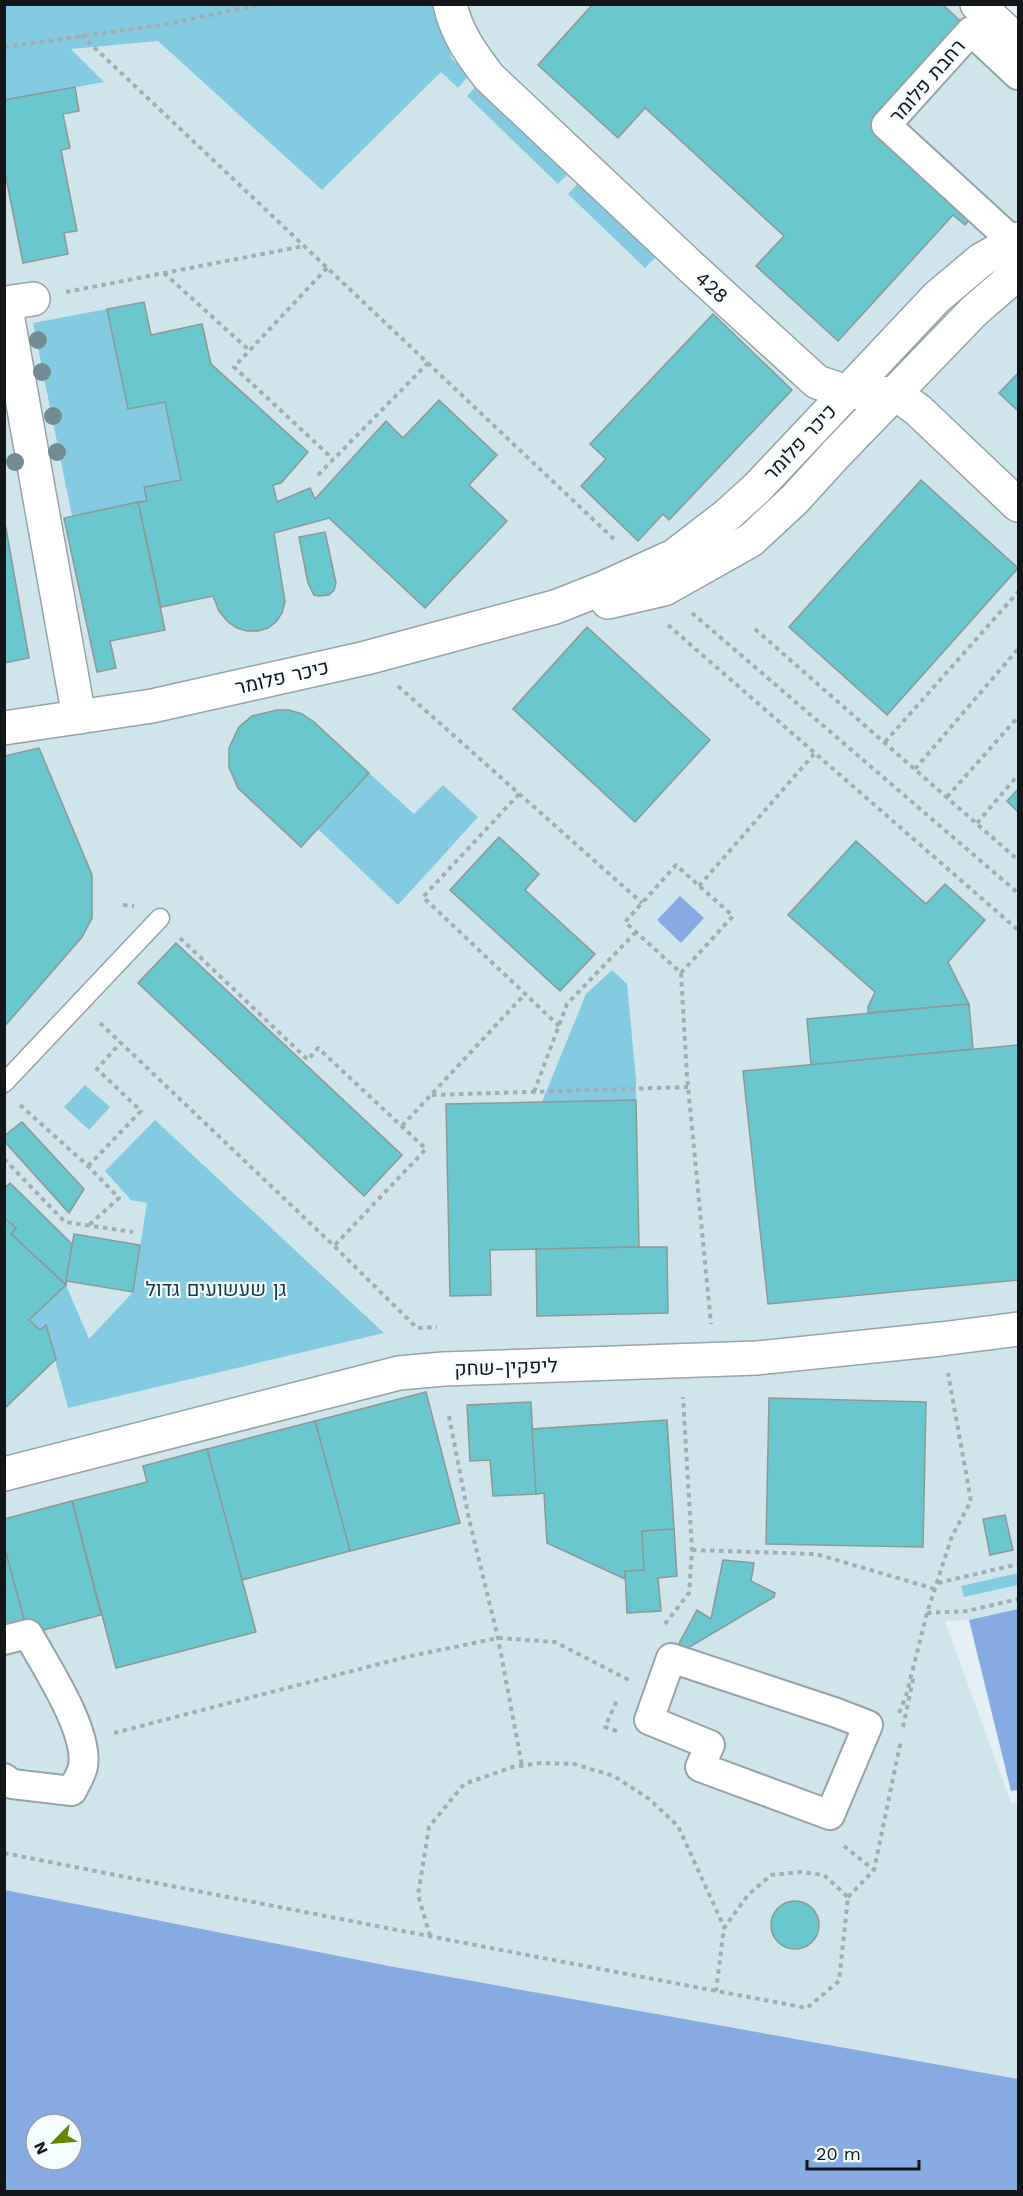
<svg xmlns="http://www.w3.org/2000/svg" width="1023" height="2196" viewBox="0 0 1023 2196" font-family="'Work Sans',Heebo,sans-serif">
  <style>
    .built { fill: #cfe4eb }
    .green { fill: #84cbe2 }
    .water { fill: #86aae1; fill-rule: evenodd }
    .building { fill: #6ac7cd; stroke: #8c9899; stroke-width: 1.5 }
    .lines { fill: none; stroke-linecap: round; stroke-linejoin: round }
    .service-casing { stroke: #97a3a7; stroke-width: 21 }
    .pedestrian-casing { stroke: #97a3a7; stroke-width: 32 }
    .minor-casing { stroke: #97a3a7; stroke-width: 36 }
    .secondary-casing { stroke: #97a3a7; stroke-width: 36 }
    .path { stroke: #a3adb0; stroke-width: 4; stroke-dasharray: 4.5 4.5; stroke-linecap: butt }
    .service { stroke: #fff; stroke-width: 18 }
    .pedestrian { stroke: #fff; stroke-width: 28 }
    .minor { stroke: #fff; stroke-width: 33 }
    .secondary { stroke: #fff; stroke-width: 33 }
    .tree { fill: #728c94 }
    .labels { text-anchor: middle; stroke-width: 4.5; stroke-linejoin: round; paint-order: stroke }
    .street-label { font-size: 20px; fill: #121618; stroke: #f5fcff }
    .park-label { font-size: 20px; fill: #143b46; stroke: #f5fcff }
  </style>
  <rect width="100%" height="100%" fill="#e4f0f4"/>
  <path class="built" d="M320,5h636l62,55v1549l-49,11 -24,1 66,182h7v276l-629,-113 -384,-76v-1830z"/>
  <g class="green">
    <path d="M5,5h432l15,54 17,16 -11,13 -17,-16 -119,118 -164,-149 -87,8 33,33 -99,18z"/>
    <path d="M478,84l92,88 -12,12 -91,-88z"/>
    <path d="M580,181l78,74 -13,13 -77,-74z"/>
    <path d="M107,309l21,100 37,-7 16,78 -36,7 2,14 -75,15 -39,-193z"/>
    <path d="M369,773l45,41 29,-29 35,32 -80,88 -80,-76z"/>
    <path d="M612,970l15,14 9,96v20l-94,2 44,-108z"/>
    <path d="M85,1085l25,22 -21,23 -25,-23z"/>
    <path d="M155,1120l229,213 -316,75 -22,-82 -6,4 -11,-10 37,-35 23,54 44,-47 14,-89 -16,-3 -26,-29z"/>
    <path d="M1018,1573v12l-54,12 -3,-11z"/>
  </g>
  <g class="water">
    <path d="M680,896l24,22 -23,25 -24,-23z"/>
    <path d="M1018,1609v181l-7,1 -42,-171z"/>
    <path d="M5,1890l384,76 629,113v112h-1013zM36,2124h36v36h-36z"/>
  </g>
  <g class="building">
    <path d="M593,4h349l29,27 -85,94 92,85 -13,15 -12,-10 -115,126 -82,-75 28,-30 -117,-108 -22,-20 -27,30 -80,-73z"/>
    <path d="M75,87l4,24 -16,3 7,34 -9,2 16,81 -13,2 4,21 -45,9 -19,-95v-68z"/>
    <path d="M144,302l7,33 51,-11 9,40 97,88 -27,31 -8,2 4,17 33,-14 5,11 71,-78 17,17 36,-38 58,55 -28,30 38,36 -82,87 -96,-90 -55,15 11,69 -3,11 -6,9 -8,6 -10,3h-11l-10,-3 -9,-6 -9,-11 -6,-15 -52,11 -23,-105 9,-1 -3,-14 37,-7 -16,-78 -37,7 -21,-100z"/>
    <path d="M713,314l79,76 -123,130 -6,-6 -25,27 -57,-55 25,-27 -16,-15z"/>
    <path d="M1018,373v38l-19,-18z"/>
    <path d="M921,480l97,88 -131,147 -98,-88z"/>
    <path d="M138,502l27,128 -55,11 6,27 -19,4 -33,-154z"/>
    <path d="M4,517l25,141 -25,5z"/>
    <path d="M325,532l11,51 -2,7 -5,5 -10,1 -5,-1 -6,-12 -9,-46z"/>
    <path d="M587,627l123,113 -75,82 -122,-113z"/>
    <path d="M277,710h12l13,4 12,8 55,51 -68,74 -63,-59 -9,-21v-19l10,-21 13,-11z"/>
    <path d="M39,748l53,127v43l-10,19 -78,90v-271z"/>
    <path d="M1018,789v23l-11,-11z"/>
    <path d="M499,837l40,37 -14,16 70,64 -35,37 -110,-101z"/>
    <path d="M856,841l70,63 19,-20 40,36 -37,42 21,42 -101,9v-6l7,-15 -87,-77z"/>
    <path d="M176,943l226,212 -38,41 -226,-213z"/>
    <path d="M969,1004l4,45 -162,16 -4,-46z"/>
    <path d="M1018,1045v235l-250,24 -25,-233z"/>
    <path d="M636,1100l3,147 -149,3 1,45 -41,1 -4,-192z"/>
    <path d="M22,1122l62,67 -15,24 -65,-72v-5z"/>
    <path d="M10,1183l62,61 -6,41 -55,-51 5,-6 -12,-10v-29z"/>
    <path d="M4,1218l12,10 -5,6 55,51 -37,35 11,10 6,-5 10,34 -52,50z"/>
    <path d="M74,1234l66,11 -7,47 -67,-11z"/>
    <path d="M639,1247h28l1,66 -131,3 -1,-67z"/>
    <path d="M426,1392l34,131 -110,28 -35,-130z"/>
    <path d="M769,1398l157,4 -3,145 -157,-3z"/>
    <path d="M531,1402l5,92 -43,2 -3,-36 -20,1 -3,-56z"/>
    <path d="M667,1420l7,109 -32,2 2,39 -19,1v8l-78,-36 -3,-50 -8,1 -4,-65z"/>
    <path d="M315,1421l35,130 -108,29 -35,-131z"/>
    <path d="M207,1449l49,183 -140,36 -44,-167 75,-19 -4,-16z"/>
    <path d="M72,1501l29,114 -73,19 -24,-88v-27z"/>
    <path d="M1005,1515l8,35 -23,5 -7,-36z"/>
    <path d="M674,1529l3,47 -19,2 3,33 -34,2 -2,-42 19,-1 -2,-39z"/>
    <path d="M4,1546l24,88 -24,6z"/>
    <path d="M723,1560l31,3 -3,18 24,12 -1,4 -103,61 26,-48 14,9z"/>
    <circle cx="795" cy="1925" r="24"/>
  </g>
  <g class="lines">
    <g class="service-casing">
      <path id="service" d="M4,1083l156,-165"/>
    </g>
    <g class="pedestrian-casing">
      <g id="pedestrian">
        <path d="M1018,75l-47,-44 -85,94 132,121"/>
        <path d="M4,1640l24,-6c17,31 61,97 55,132 -1,8 -8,18 -11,25l-60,-7 -8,-6"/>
        <path d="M671,1658l163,54 34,13 -38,90 -130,-48 10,-22 -61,-25z"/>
      </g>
    </g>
    <g class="minor-casing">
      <g id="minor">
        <path d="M450,4c6,29 22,51 39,73l201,189 127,116 30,10 49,2 22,16 100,95"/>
        <path d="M33,299l-28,4 74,414"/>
        <path d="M608,602l56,-13 87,-49 44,-41 41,-45 138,-143 44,-38"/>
        <path d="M4,728l148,-22 214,-48 189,-51 51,-20 68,-31 52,-40 31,-28 180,-191 44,-37 37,-21"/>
        <path d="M4,1474l395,-101 44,-4 314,-11 184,-19 77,-10"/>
      </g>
    </g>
    <g class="secondary-casing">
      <path id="secondary" d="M977,4l41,38"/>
    </g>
    <g class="path">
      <path d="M81,35l536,507"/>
      <path d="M4,47l164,-23 93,-20"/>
      <path d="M327,268l-93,99 99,92"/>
      <path d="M164,273l86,78"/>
      <path d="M66,292l238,-46"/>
      <path d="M318,475l110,-112"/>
      <path d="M692,613l326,280"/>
      <path d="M668,625l350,305"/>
      <path d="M755,629l263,231"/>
      <path d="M398,686l244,217"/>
      <path d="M885,742l133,-150"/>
      <path d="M915,769l103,-120"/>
      <path d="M519,794l-96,103 136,129"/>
      <path d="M947,797l71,-80"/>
      <path d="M977,823l41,-48"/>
      <path d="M699,886l115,-132"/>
      <path d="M123,905l11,1"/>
      <path d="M180,938l128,122 10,-12 108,101 -92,97"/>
      <path d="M681,973l52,-57 -57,-51 -51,57 56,51 6,103 24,248"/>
      <path d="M100,1023l234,223 83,82 20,-1"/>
      <path d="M534,1092l33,-88 69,-72"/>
      <path d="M432,1095l256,-8"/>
      <path d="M20,1105l68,61 31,32 -30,27"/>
      <path d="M402,1126l123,-132"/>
      <path d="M4,1159l61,63 68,10"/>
      <path d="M88,1166l53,-55 -44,-42 24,-27"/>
      <path d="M449,1416l20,103 29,119 24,128"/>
      <path d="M692,1550l124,4 119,35"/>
      <path d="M938,1583l80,-19"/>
      <path d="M927,1613l40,-2 51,-12"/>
      <path d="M665,1624l24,-31 3,-43 -9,-153"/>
      <path d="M899,1713l7,-17 21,-83 25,-77 19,-35 -23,-128"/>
      <path d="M903,1727l11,-52"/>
      <path d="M617,1731l-12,-4 13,-29"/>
      <path d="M114,1733l292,-76 92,-19 57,4 72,37 -1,1"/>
      <path d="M844,1846l30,24"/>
      <path d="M4,1853c268,53 536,105 803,155l32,-27 9,-84 -24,-22 -23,-3 -30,3 -23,20 -24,33 -8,63"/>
      <path d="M848,1897l26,-27 27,-130"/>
      <path d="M430,1936l-12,-41 11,-68 35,-43 49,-17 27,-4 34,1 40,12 35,23 29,27 46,101"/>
    </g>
    <use href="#service" class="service"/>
    <use href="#pedestrian" class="pedestrian"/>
    <use href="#minor" class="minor"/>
    <use href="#secondary" class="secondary"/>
  </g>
  <g class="tree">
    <circle cx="38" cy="340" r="9"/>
    <circle cx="42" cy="372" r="9"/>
    <circle cx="53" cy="416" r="9"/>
    <circle cx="57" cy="452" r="9"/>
    <circle cx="15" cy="462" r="9"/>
  </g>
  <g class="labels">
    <g class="street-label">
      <text transform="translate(927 81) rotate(-49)" y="7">רחבת פלומר</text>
      <text transform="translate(712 287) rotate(42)" y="7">428</text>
      <text transform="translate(800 442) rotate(-47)" y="7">כיכר פלומר</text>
      <text transform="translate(282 677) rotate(-13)" y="7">כיכר פלומר</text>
      <text transform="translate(506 1367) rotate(-2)" y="7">ליפקין-שחק</text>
    </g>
    <g class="park-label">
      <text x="216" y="1296">גן שעשועים גדול</text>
    </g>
  </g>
  <rect width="1023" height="2196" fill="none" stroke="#121618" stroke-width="12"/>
  <g transform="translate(54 2142) rotate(245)"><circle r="28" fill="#f5fcff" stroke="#9aa0a3" stroke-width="1.5"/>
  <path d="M0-4.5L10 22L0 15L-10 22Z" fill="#668600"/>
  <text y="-9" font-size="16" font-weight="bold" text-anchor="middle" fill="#121618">N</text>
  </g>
  <path d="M807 2160v9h112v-9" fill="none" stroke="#121618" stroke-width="3"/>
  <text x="816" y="2160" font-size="18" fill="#121618" stroke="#f5fcff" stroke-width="4.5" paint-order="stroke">20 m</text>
</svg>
